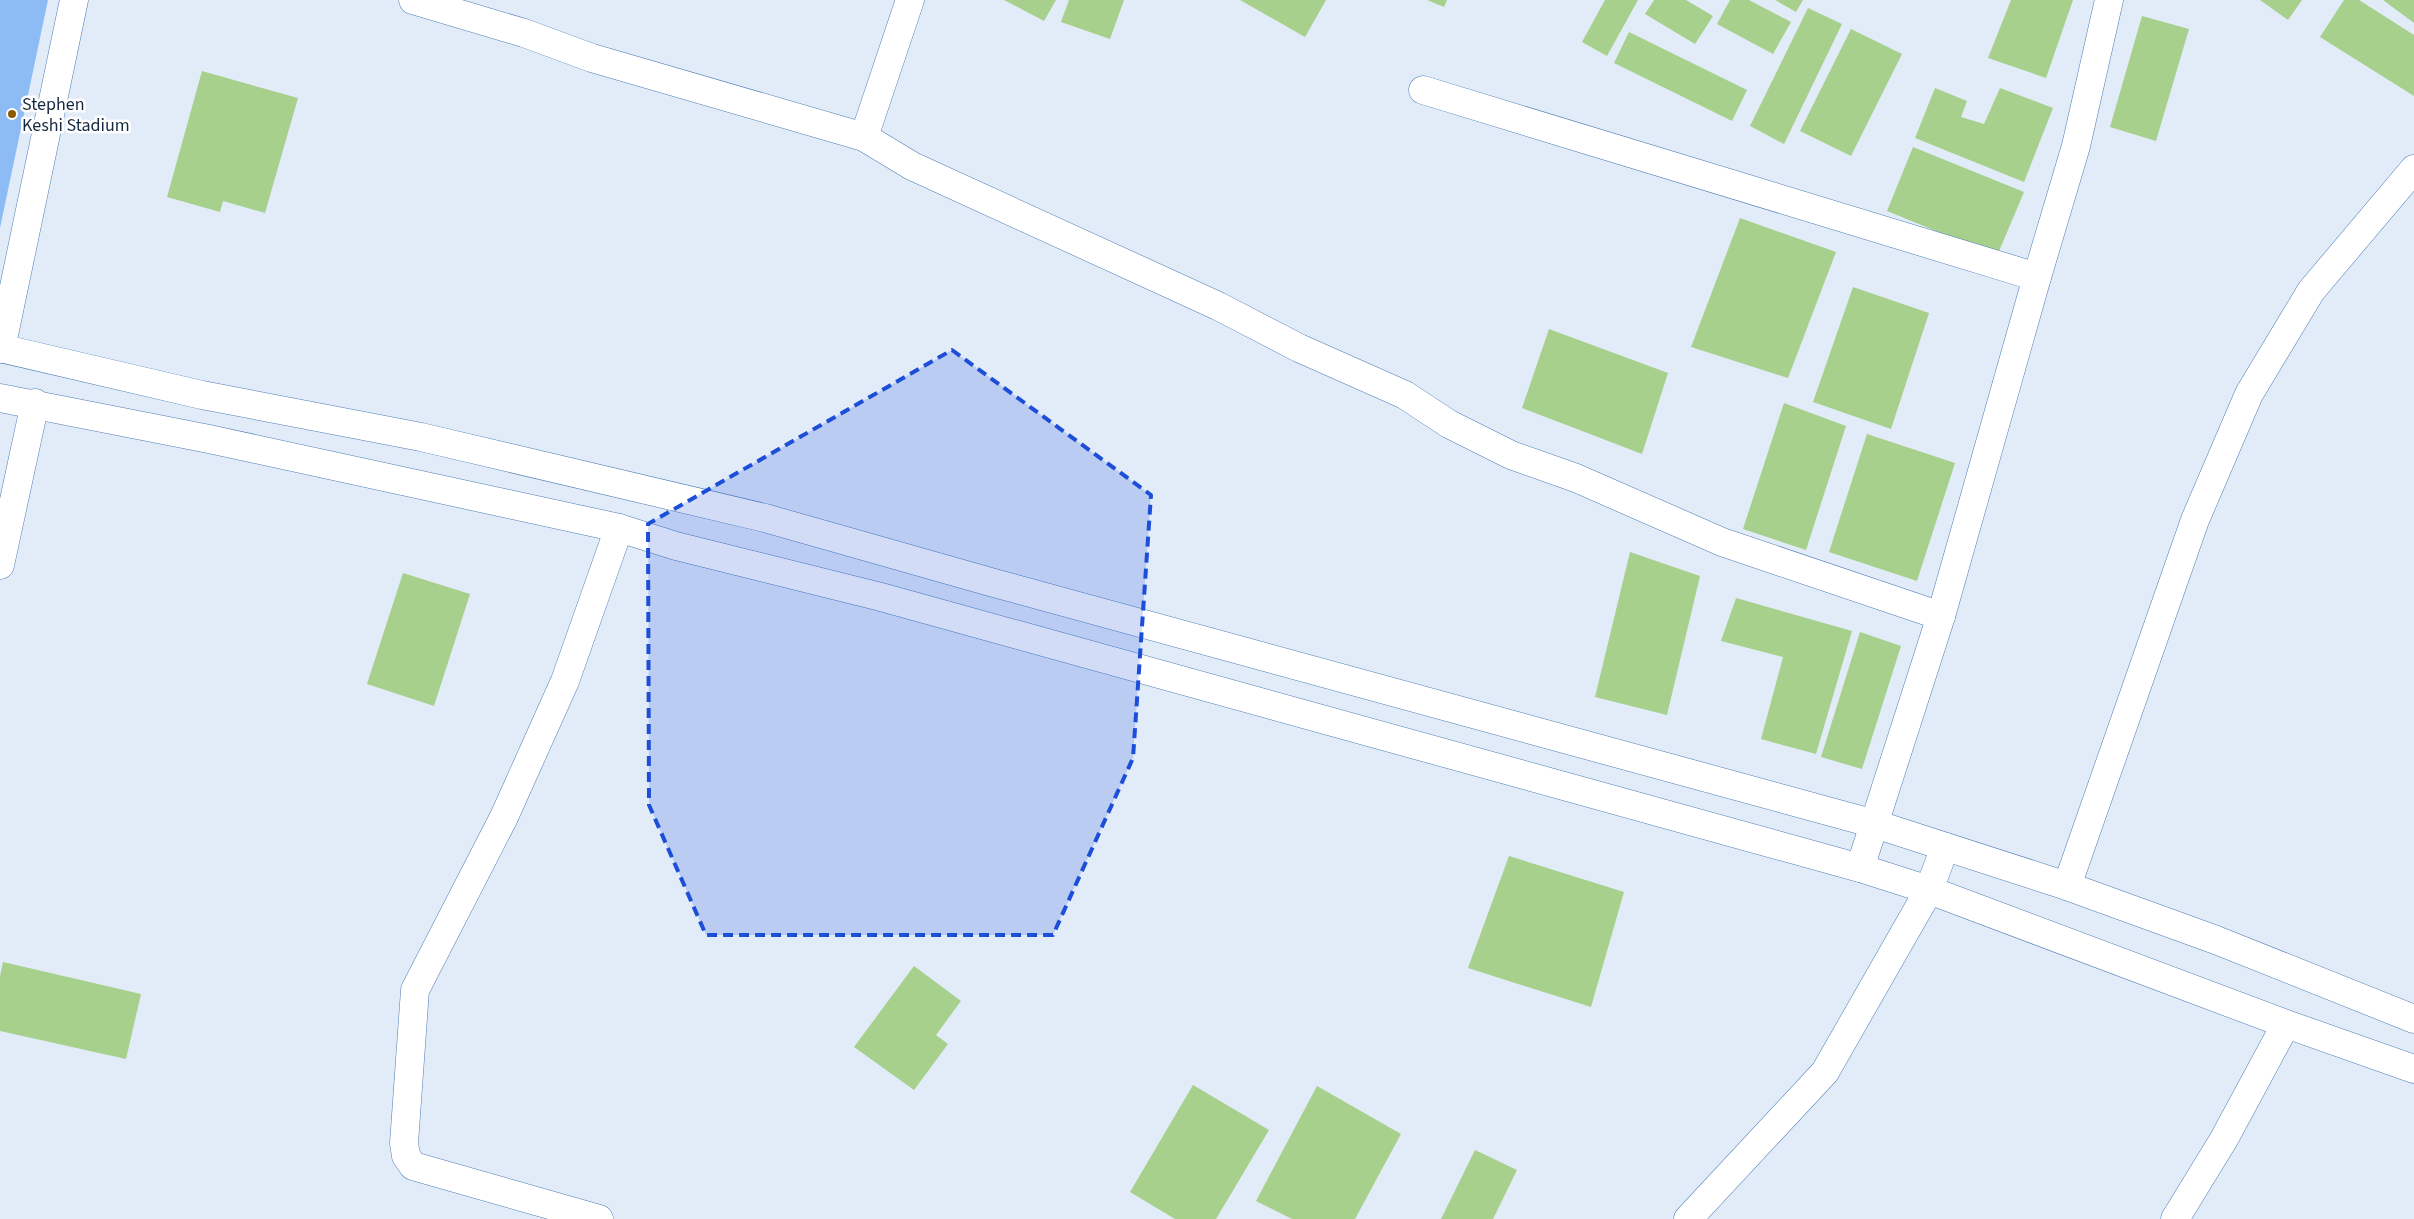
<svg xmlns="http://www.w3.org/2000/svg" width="2414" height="1219" viewBox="0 0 2414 1219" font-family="'Source Sans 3',sans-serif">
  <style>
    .green { fill: #8dbcf5 }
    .building { fill: #a6d08b }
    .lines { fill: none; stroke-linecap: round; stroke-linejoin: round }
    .minor-casing { stroke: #4d7db6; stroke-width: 29 }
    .major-casing { stroke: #4d7db6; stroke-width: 29 }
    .minor { stroke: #fff; stroke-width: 28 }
    .major { stroke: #fff; stroke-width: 28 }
    .marked { fill: #1d4ed8; fill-opacity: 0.2; stroke: #1d4ed8; stroke-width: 4; stroke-dasharray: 10 6; stroke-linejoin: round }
    .poi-dot { fill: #8a5b00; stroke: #fff; stroke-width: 2 }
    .labels { text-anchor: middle; stroke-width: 5; stroke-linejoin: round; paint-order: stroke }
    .poi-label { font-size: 18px; fill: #142840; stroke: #fff; text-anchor: start }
  </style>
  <rect width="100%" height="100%" fill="#e2ecf9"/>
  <path class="green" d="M0,0h48l-48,228z"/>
  <g class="building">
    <path d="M1004,0h52l-12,21z"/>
    <path d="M1069,0h55l-14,39 -49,-17z"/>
    <path d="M1240,0h86l-21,37z"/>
    <path d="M1427,0h20l-3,7z"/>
    <path d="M1605,0h33l-31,56 -25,-14z"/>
    <path d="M1654,0h32l27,16 -18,28 -50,-30z"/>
    <path d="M1730,0h19l42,22 -18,32 -56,-30z"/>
    <path d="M1775,0h28l-7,12z"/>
    <path d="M2011,0h62l-27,78 -58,-20z"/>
    <path d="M2260,0h42l-14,20z"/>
    <path d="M2344,0h15l55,35v61l-94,-59z"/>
    <path d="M2383,0h31v23z"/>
    <path d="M1808,8l34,16 -58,120 -34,-18z"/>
    <path d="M2142,16l47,13 -33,112 -46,-14z"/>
    <path d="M1851,29l51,25 -51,102 -51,-25z"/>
    <path d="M1629,32l118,58 -15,31 -118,-58z"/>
    <path d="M202,71l96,27 -33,115 -42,-12 -3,11 -53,-15z"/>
    <path d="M1935,88l32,13 -6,16 23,7 16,-36 53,20 -29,74 -109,-44z"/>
    <path d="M1913,147l111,45 -27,64 -110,-45z"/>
    <path d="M1740,218l96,34 -48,126 -97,-31z"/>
    <path d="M1853,287l76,26 -38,116 -78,-27z"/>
    <path d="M1549,329l119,44 -26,81 -120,-46z"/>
    <path d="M1784,403l62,23 -40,124 -63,-21z"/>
    <path d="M1867,434l88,29 -38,118 -88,-29z"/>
    <path d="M1630,552l70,24 -33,139 -72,-18z"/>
    <path d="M403,573l67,21 -36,112 -67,-22z"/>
    <path d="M1736,598l116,33 -36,123 -55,-15 22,-82 -62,-16z"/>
    <path d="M1860,632l41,14 -39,123 -41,-12z"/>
    <path d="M1509,856l115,36 -33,115 -123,-39z"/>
    <path d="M3,962l138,32 -15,65 -126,-28v-55z"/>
    <path d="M914,966l47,35 -25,34 12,9 -34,46 -60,-43z"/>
    <path d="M1193,1085l76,45 -53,89h-41l-45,-27z"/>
    <path d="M1317,1086l84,48 -46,85h-63l-36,-18z"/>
    <path d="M1475,1150l42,20 -24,49h-52z"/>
  </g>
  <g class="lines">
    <g class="minor-casing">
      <g id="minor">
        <path d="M413,0l111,33 68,25 272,79 48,29 306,140 81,42 106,47 44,29 62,31 65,23 146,64 219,74"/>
        <path d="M1423,90l614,187"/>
        <path d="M864,137l46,-137"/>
        <path d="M1,349l73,-349"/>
        <path d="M0,565l35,-162"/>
        <path d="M1860,868l81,-252 96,-339 39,-131 33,-146"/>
        <path d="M2067,886l128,-366 54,-126 62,-103 103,-122"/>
        <path d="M599,1219l-186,-53 -7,-10 -2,-13 11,-153 89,-173 61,-136 54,-153"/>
        <path d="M1688,1219l137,-147 104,-182 16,-43"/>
        <path d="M2175,1219l49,-80 62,-115"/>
      </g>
    </g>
    <g class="major-casing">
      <g id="major">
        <path d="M0,348l202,47 219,42 344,81 229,65 881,241 192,62 149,54 198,79"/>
        <path d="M0,398l209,41 410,89 57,18 205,51 979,271 69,22 357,134 128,45"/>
      </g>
    </g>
    <use href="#minor" class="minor"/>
    <use href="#major" class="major"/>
  </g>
  <path class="marked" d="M952,350l199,145 -18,263 -80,177h-347l-57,-130 -1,-281z"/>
  <circle class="poi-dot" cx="12" cy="114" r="5"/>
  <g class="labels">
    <g class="poi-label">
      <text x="22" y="110">Stephen<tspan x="22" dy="21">Keshi Stadium</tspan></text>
    </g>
  </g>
</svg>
